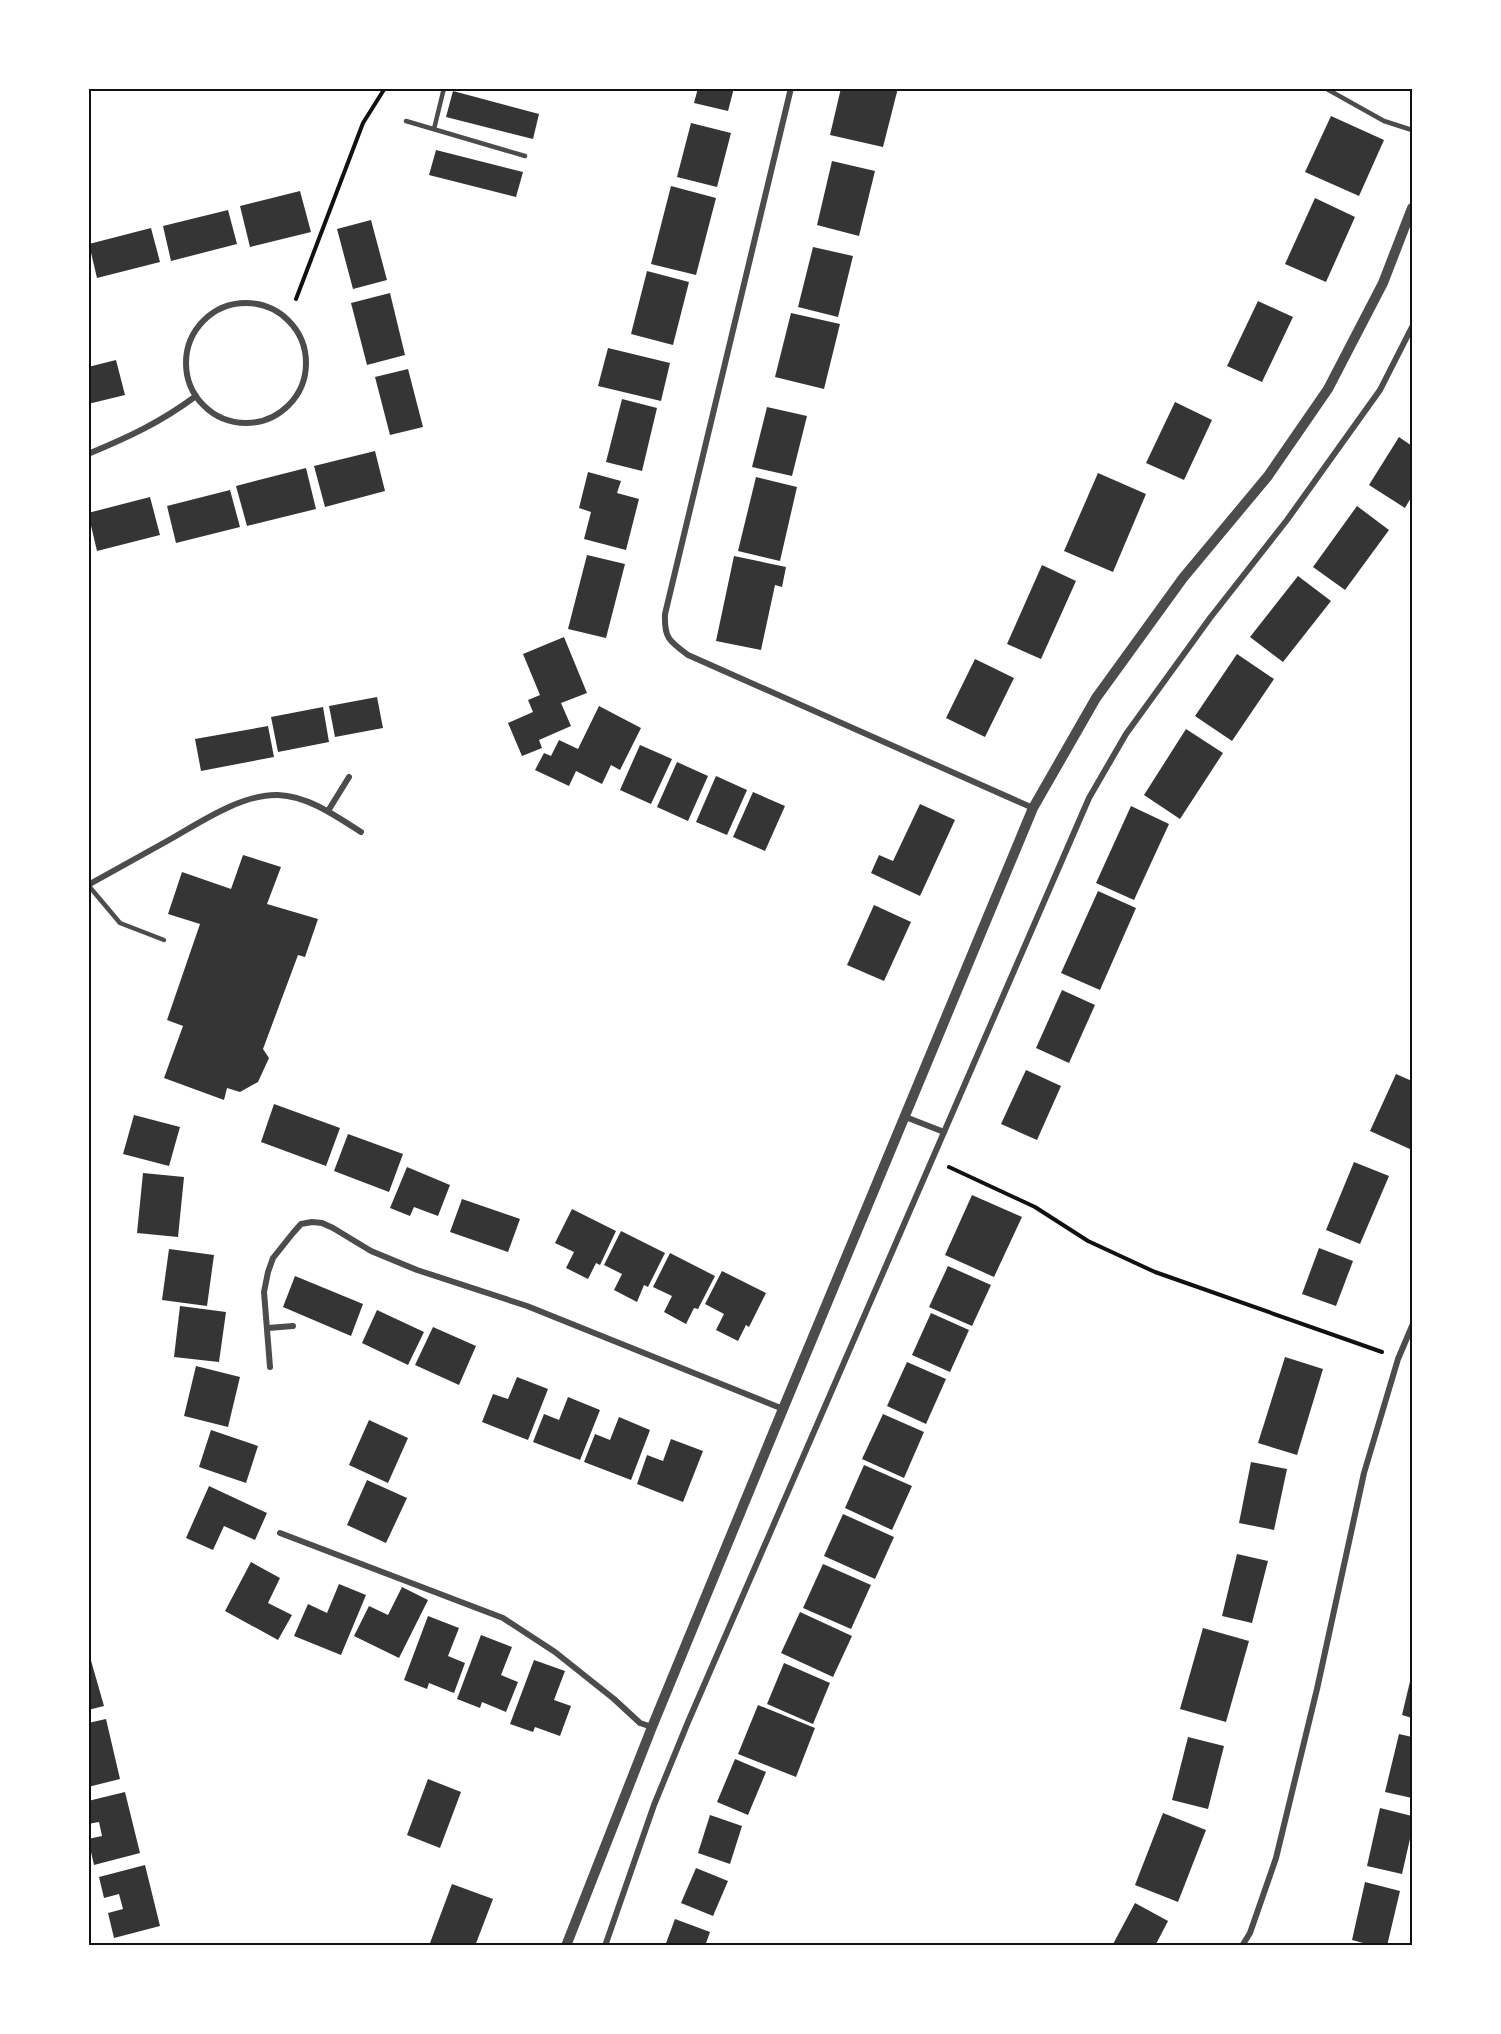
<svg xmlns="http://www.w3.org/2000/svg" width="1501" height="2034" viewBox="0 0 1501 2034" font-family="Ubuntu,sans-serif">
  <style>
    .building { fill: #353535 }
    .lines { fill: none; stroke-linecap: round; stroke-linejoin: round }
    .path { stroke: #111; stroke-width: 4 }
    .service { stroke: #4c4c4c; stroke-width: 4.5 }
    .minor { stroke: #4c4c4c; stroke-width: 6 }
    .tertiary { stroke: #4c4c4c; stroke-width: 10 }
    .neatline { fill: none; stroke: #111; stroke-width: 2 }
  </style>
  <rect width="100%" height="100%" fill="#fff"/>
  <g class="building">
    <path d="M698,88h36l-6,23 -34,-8z"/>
    <path d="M841,88h57l-15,59 -53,-12z"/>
    <path d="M453,91l86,23 -6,25 -87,-22z"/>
    <path d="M1331,116l53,24 -25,56 -54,-24z"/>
    <path d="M691,123l40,10 -14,54 -40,-10z"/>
    <path d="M436,150l87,22 -7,25 -87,-22z"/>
    <path d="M832,161l43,10 -16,65 -42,-11z"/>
    <path d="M671,186l45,12 -20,77 -45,-11z"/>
    <path d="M300,191l11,41 -61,15 -10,-41z"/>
    <path d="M1315,198l40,19 -29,65 -41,-18z"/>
    <path d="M228,210l9,34 -66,17 -8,-35z"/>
    <path d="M371,220l16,60 -34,9 -16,-60z"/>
    <path d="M151,228l9,34 -63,16 -8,-34z"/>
    <path d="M813,247l40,9 -15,61 -40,-10z"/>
    <path d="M647,271l42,11 -16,63 -42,-11z"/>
    <path d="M390,293l15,62 -38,10 -16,-62z"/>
    <path d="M1258,301l35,16 -31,65 -35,-16z"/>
    <path d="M791,313l49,11 -16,65 -49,-12z"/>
    <path d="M608,348l62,15 -9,38 -63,-15z"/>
    <path d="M116,360l9,35 -37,9v-37z"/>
    <path d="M408,369l15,58 -33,8 -15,-58z"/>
    <path d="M622,399l35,9 -15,63 -36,-9z"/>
    <path d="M1175,402l37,18 -28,60 -38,-17z"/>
    <path d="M767,407l40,9 -15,60 -40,-9z"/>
    <path d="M1399,437l13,9v50l-7,12 -36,-23z"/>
    <path d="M375,451l10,40 -60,16 -11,-41z"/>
    <path d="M306,468l10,41 -69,17 -11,-40z"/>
    <path d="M588,472l33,9 -4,12 22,6 -13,51 -42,-11 7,-27 -12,-4z"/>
    <path d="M1098,473l48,21 -33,78 -49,-21z"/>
    <path d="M756,477l41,10 -17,74 -42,-10z"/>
    <path d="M230,490l10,37 -64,16 -9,-37z"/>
    <path d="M150,497l10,38 -63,16 -9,-38z"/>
    <path d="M1357,506l32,24 -44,60 -32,-23z"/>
    <path d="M587,555l38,9 -19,74 -38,-9z"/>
    <path d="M734,556l52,11 -4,20 -7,-2 -14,65 -45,-9z"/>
    <path d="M1042,565l34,16 -35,78 -34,-15z"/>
    <path d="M1298,576l33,25 -48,61 -33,-25z"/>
    <path d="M564,637l23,56 -26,10 10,23 -32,14 3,8 -20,8 -14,-33 25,-11 -5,-12 12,-5 -17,-41z"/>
    <path d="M1237,654l37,25 -42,62 -37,-25z"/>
    <path d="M975,659l39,19 -29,59 -39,-19z"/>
    <path d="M377,697l6,31 -48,9 -6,-31z"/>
    <path d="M599,706l42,22 -21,42 -9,-5 -9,19 -26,-13 -7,15 -34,-16 9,-17 7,3 8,-16 19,9z"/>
    <path d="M323,707l6,35 -51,10 -7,-35z"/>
    <path d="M268,726l6,31 -73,14 -6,-32z"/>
    <path d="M1186,729l37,24 -43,66 -36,-24z"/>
    <path d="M640,745l32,14 -21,45 -31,-14z"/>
    <path d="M677,762l31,14 -20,45 -31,-14z"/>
    <path d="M716,776l31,14 -20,45 -31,-13z"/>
    <path d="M753,792l32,14 -20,45 -32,-14z"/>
    <path d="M920,804l35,16 -35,76 -49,-23 8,-18 14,6z"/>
    <path d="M1131,806l38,18 -35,76 -38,-17z"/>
    <path d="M243,855l38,12 -14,37 51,15 -13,38 -7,-2 -35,94 6,9 -11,24 -18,10 -13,-4 -3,12 -60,-22 19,-52 -16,-6 33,-96 -32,-10 14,-42 49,17z"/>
    <path d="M1098,891l38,17 -36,82 -39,-17z"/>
    <path d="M874,905l37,17 -27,59 -37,-16z"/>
    <path d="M1062,990l33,15 -26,58 -33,-15z"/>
    <path d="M1026,1070l35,16 -24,54 -36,-16z"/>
    <path d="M1396,1074l16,7v69l-42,-19z"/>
    <path d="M274,1104l66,24 -14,38 -65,-24z"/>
    <path d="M134,1115l46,12 -11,39 -46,-12z"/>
    <path d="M348,1134l55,20 -14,38 -55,-21z"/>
    <path d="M1354,1162l35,14 -29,68 -34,-14z"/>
    <path d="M407,1167l43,18 -12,31 -24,-9 -4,9 -20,-8z"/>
    <path d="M143,1173l41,4 -6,60 -41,-4z"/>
    <path d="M972,1195l50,22 -28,60 -49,-22z"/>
    <path d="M462,1199l58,20 -12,33 -58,-20z"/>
    <path d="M572,1209l44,22 -16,34 -4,-2 -8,16 -22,-11 8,-16 -19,-9z"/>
    <path d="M621,1231l44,22 -17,34 -4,-2 -7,17 -23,-12 8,-16 -18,-9z"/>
    <path d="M1319,1248l34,13 -17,45 -34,-12z"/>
    <path d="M169,1249l45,6 -7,51 -45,-6z"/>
    <path d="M670,1253l45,23 -17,33 -4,-1 -8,16 -22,-12 8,-16 -19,-9z"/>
    <path d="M948,1266l43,19 -19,41 -43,-19z"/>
    <path d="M722,1271l44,22 -17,34 -3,-2 -8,16 -22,-11 8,-16 -19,-10z"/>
    <path d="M295,1276l68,28 -12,32 -68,-29z"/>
    <path d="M180,1306l46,6 -7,50 -45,-5z"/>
    <path d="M377,1310l47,22 -16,33 -46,-22z"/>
    <path d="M931,1313l38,17 -19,42 -38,-17z"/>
    <path d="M433,1327l43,19 -17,39 -44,-20z"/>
    <path d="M1285,1357l38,12 -26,86 -39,-12z"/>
    <path d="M907,1362l39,17 -20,45 -39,-18z"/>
    <path d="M196,1366l44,11 -12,50 -44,-11z"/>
    <path d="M517,1377l31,12 -20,51 -46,-18 11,-28 15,5z"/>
    <path d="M568,1397l32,13 -20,50 -47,-18 11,-28 15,6z"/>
    <path d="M883,1414l41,18 -20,46 -42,-19z"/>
    <path d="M619,1417l31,13 -19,50 -47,-18 11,-28 15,6z"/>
    <path d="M369,1420l39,18 -20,45 -39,-18z"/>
    <path d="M211,1430l47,16 -12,37 -47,-16z"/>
    <path d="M671,1439l32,12 -20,51 -46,-18 10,-29 16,6z"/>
    <path d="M1251,1462l36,7 -13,61 -35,-7z"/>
    <path d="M864,1465l48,21 -20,44 -47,-22z"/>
    <path d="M367,1480l40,18 -21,45 -39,-18z"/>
    <path d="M209,1486l58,27 -12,27 -31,-14 -11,24 -27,-12z"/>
    <path d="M843,1514l51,23 -19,42 -51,-23z"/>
    <path d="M1237,1554l31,7 -16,62 -30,-7z"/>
    <path d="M251,1562l29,16 -12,25 24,12 -14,25 -53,-29z"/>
    <path d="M823,1564l48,21 -20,44 -48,-21z"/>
    <path d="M339,1584l27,11 -25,60 -47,-19 14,-32 19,9z"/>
    <path d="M402,1587l26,13 -29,58 -45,-22 15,-30 19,9z"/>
    <path d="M800,1612l52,24 -19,41 -52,-24z"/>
    <path d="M428,1616l31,12 -11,28 17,7 -11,30 -25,-10 -2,6 -23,-9z"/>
    <path d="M1203,1628l46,13 -23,81 -46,-13z"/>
    <path d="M481,1635l31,12 -11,28 17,7 -12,30 -24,-10 -2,6 -23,-9z"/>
    <path d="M88,1650l16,56 -16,4z"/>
    <path d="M534,1660l31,11 -11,29 17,6 -11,30 -25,-9 -2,5 -23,-8z"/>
    <path d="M784,1663l46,20 -17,41 -46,-20z"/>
    <path d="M1412,1673v45l-10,-3z"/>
    <path d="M758,1705l57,23 -19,49 -58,-23z"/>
    <path d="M106,1719l14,60 -32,8v-64z"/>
    <path d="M1399,1734l13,3v61l-27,-6z"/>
    <path d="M1188,1737l36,9 -16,63 -36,-9z"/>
    <path d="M735,1759l31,13 -18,43 -31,-13z"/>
    <path d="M428,1779l33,13 -21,56 -33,-13z"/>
    <path d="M125,1792l15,61 -46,12 -6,-26 14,-3 -3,-14 -11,2v-23z"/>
    <path d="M1380,1808l32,8v14l-10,44 -35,-8z"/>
    <path d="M1163,1813l43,17 -28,72 -43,-17z"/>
    <path d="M710,1815l32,11 -12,38 -32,-11z"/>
    <path d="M145,1865l15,61 -46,12 -6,-25 15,-4 -4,-15 -15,4 -5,-21z"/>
    <path d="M696,1868l32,13 -15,35 -32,-13z"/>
    <path d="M1365,1882l35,9 -13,55h-13l-22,-6z"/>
    <path d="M452,1884l41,15 -18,47h-39l-6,-3z"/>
    <path d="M1135,1903l33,18 -13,25h-43z"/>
    <path d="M675,1919l35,13 -5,14h-40z"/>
  </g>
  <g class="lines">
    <g class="path">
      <path d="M296,299l67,-176 22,-35"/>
      <path d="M949,1167l86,40 53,34 67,31 227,80"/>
    </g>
    <g class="service">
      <path d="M1325,88l59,33 28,9"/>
      <path d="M406,121l119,35"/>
      <path d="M434,129l10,-41"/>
      <path d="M88,885l32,38 44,17"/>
    </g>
    <g class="minor">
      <path d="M791,88l-126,526c-1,24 4,27 23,41l345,153"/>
      <circle cx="246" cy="363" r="60"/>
      <path d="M88,454c41,-17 73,-32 108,-58"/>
      <path d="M328,811l21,-34"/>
      <path d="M88,885c27,-15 54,-30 81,-45 30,-17 72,-46 109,-45 30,1 58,21 83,37"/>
      <path d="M903,1116l41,16"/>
      <path d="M268,1328l25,-2"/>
      <path d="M270,1367l-6,-75 4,-20 5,-14 20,-25 8,-9 11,-2 10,1 11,5 38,23 46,19 110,36 256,103"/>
      <path d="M280,1533l223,85 52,34 59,47 26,24 12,4"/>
      <path d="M605,1946l49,-141 34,-83 401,-924 37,-64 84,-116 77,-98 93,-130 32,-63"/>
      <path d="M1242,1946l8,-13 26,-75 41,-169 47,-216 34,-114 14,-33"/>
    </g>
    <path class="tertiary" d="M566,1946l86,-219 131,-318 250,-601 63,-110 87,-120 85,-102 60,-87 55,-106 29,-75"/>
  </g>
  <rect width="1501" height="2034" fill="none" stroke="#ffffff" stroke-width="180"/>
  <rect x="90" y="90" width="1321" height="1854" class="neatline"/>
</svg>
